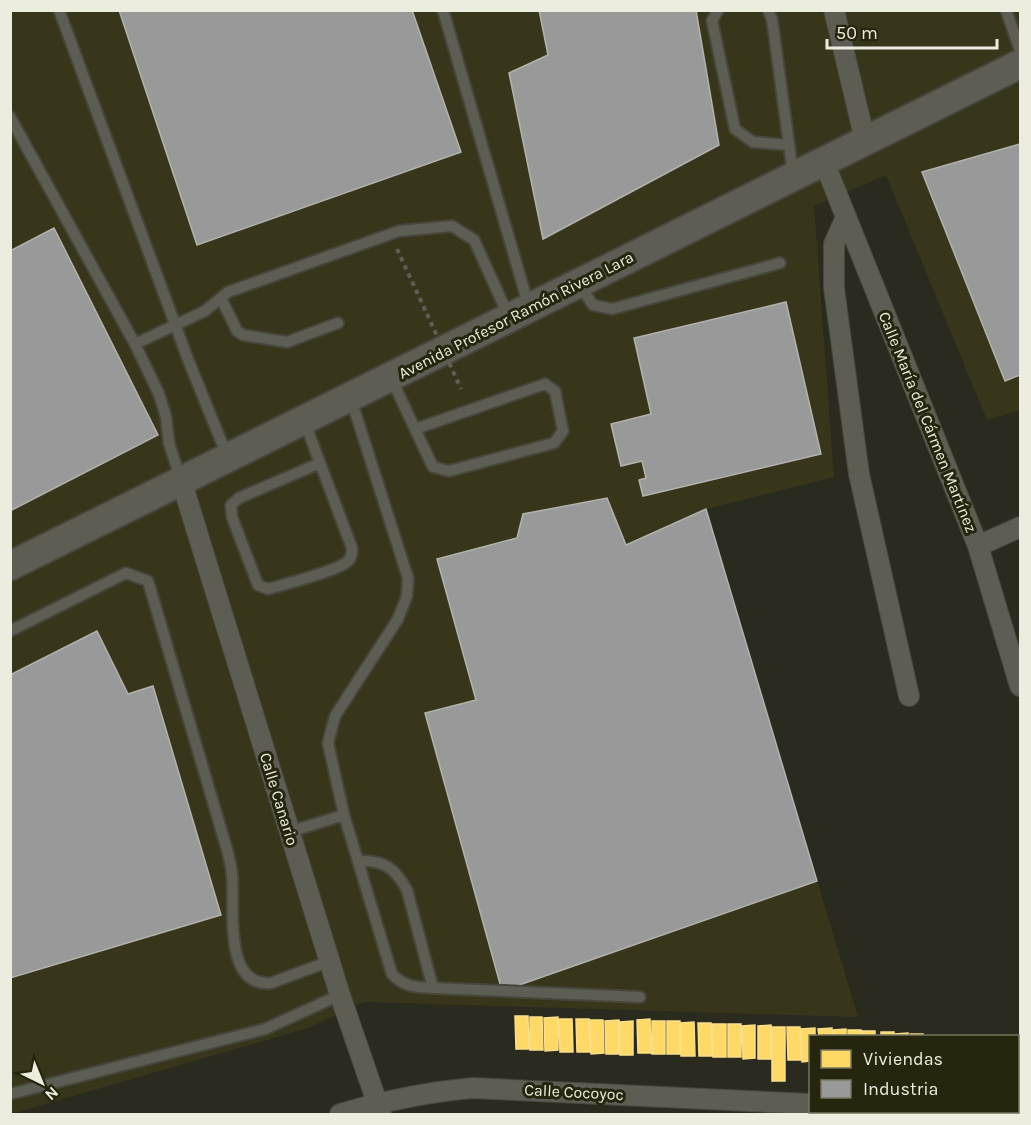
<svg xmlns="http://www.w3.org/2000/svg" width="1031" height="1125" font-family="Karla,sans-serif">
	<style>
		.built { fill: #38361a }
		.homes { fill: #ffd966; stroke: #fadf8a; stroke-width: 1.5 }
		.industry { fill: #999; stroke: #b2b2ae; stroke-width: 1.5 }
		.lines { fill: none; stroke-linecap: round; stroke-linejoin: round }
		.service-casing { stroke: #46463b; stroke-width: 14 }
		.minor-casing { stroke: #46463b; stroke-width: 22 }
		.secondary-casing { stroke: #46463b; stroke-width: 32 }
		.path { stroke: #5e5e55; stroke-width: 4; stroke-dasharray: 4.5 4.5; stroke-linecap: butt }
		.service { stroke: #5e5d54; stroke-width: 10 }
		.minor { stroke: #5e5d54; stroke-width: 20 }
		.secondary { stroke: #5e5d54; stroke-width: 28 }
		.path-bridge { stroke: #5e5e55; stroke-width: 4; stroke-dasharray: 4.5 4.5; stroke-linecap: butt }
		.labels { text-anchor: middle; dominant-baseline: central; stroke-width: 6; stroke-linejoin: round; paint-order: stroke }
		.street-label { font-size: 16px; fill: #ededdf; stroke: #26250e }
	</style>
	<rect width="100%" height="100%" fill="#2a2a1e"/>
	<!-- built -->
	<path class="built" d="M10 11H1020V410L987 420 886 175 814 206 834 477 706 509 858 1017 364 1002 308 1028 11 1114Z"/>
	<!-- homes -->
	<path class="homes" d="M515 1016H528L529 1049H516Z
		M530 1017H542L543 1050H530Z
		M558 1017V1050L545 1051 544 1018Z
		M559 1019H572L573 1052H560Z
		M576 1019H589L590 1052H577Z
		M650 1019 651 1053H638L637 1020Z
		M590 1020H603L604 1053 591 1054Z
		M619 1020V1054H606L605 1021Z
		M633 1021V1055H620V1022Z
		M652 1021H665V1054H652Z
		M667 1021H680V1054H667Z
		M694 1022 695 1056H681V1023Z
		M698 1023H711L712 1056H699Z
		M712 1024H726V1057H713Z
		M728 1024H741V1057H728Z
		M755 1025V1058L743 1059 742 1026Z
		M771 1025V1059H758V1026Z
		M772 1027H785V1081H772Z
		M787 1027H800L801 1060H788Z
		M815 1028V1036H810V1061L802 1062 801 1029Z
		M832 1028V1036H819L818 1029Z
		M846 1029V1036H833V1030Z
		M848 1030H861V1036H848Z
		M862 1031H875V1036H862Z
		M881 1032H894V1036H881Z
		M908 1033V1036H895V1034Z
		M910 1034H923V1036H910Z
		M1018 1039H1020V1072H1019Z"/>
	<!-- industry -->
	<path class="industry" d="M119 10H412L461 152 197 245Z
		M539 10H696L719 145 543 239 509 73 548 55Z
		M1020 144V375L1005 381 922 172Z
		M54 228 158 435 10 511V251Z
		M786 302 821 454 643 496 639 480 646 478 642 461 621 466 611 424 651 414 634 338Z
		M607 498 626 545 706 509 817 881 502 991 425 713 476 700 437 559 517 538 523 514Z
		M97 631 128 694 153 686 221 915 10 978V675Z"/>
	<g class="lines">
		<!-- service casing -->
		<g class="service-casing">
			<path id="service" d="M59 10 189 362 228 458
				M443 10 529 307
				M718 10 712 21 735 129 753 142 788 145
				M768 10 772 19 793 174
				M1006 10 1020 50
				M10 117 135 344 159 394 166 417 169 443 181 481
				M580 286 593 305 612 309 780 263
				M222 300 237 331 243 335 287 342 338 323
				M135 344 205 311 228 292 399 231 452 226 474 240 509 317
				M391 378 415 429
				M545 384 555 391 563 431 554 443 449 471 433 467 415 429Z
				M305 423 320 463
				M320 463 352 548C352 553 352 557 348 561 338 571 285 584 268 589L258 585 232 517 231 505 239 498Z
				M10 631 126 573 148 581 228 853C229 860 232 868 232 875 235 906 222 987 271 983L330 961
				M344 815 392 974C404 987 416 987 433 988L640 997
				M289 832 344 815 328 743 335 716 398 619 407 596 408 578 351 399
				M359 861C384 860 395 868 407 890L433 988
				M10 1094 265 1029 340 995"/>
		</g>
		<!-- minor casing -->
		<g class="minor-casing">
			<path id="minor" d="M834 10 865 140
				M824 162 978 546 1020 686
				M846 217 834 244V288L859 474 909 696
				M182 483 340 995 381 1114
				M978 546 1020 527
				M857 1112 858 1114
				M955 1112 1012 1114
				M340 1114C384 1101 427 1092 473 1088L810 1104"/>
		</g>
		<!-- secondary casing -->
		<g class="secondary-casing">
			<path id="secondary" d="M10 566C348 401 683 230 1020 64"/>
		</g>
		<!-- path -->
		<path class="path" d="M397 249 427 314"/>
		<!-- service -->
		<use href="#service" class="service"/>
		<!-- minor -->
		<use href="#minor" class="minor"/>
		<!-- secondary -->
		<use href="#secondary" class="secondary"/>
		<!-- path-bridge -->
		<path class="path-bridge" d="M427 314 461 389"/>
	</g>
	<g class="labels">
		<!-- street labels -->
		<g class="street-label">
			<text transform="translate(516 315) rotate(-27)">Avenida Profesor Ramón Rivera Lara</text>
			<text transform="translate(928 422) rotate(68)">Calle María del Cármen Martínez</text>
			<text transform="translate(279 799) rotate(73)">Calle Canario</text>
			<text transform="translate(574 1092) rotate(3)">Calle Cocoyoc</text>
		</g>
	</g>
	<!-- border -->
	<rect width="1031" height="1125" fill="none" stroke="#ededdf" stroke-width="24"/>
	<!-- legend -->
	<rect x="809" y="1035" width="210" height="78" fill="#26250e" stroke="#767562" stroke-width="1.5"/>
	<rect x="821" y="1050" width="30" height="18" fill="#ffd966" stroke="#767562" stroke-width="1.5"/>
	<text x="863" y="1065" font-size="18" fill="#ededdf">Viviendas</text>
	<rect x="821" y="1080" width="30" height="18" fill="#999999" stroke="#767562" stroke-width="1.5"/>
	<text x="863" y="1095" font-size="18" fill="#ededdf">Industria</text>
	<!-- north arrow -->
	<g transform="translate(42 1083) rotate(137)" stroke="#26250e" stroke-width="4.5" paint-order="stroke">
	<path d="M0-4.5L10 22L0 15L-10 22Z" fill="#ededdf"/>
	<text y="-9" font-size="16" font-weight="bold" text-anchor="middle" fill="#ededdf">N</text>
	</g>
	<!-- scale -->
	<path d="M827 39v9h170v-9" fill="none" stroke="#ededdf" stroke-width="3"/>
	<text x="836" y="39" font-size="18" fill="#ededdf" stroke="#26250e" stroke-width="4.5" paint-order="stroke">50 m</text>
</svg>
